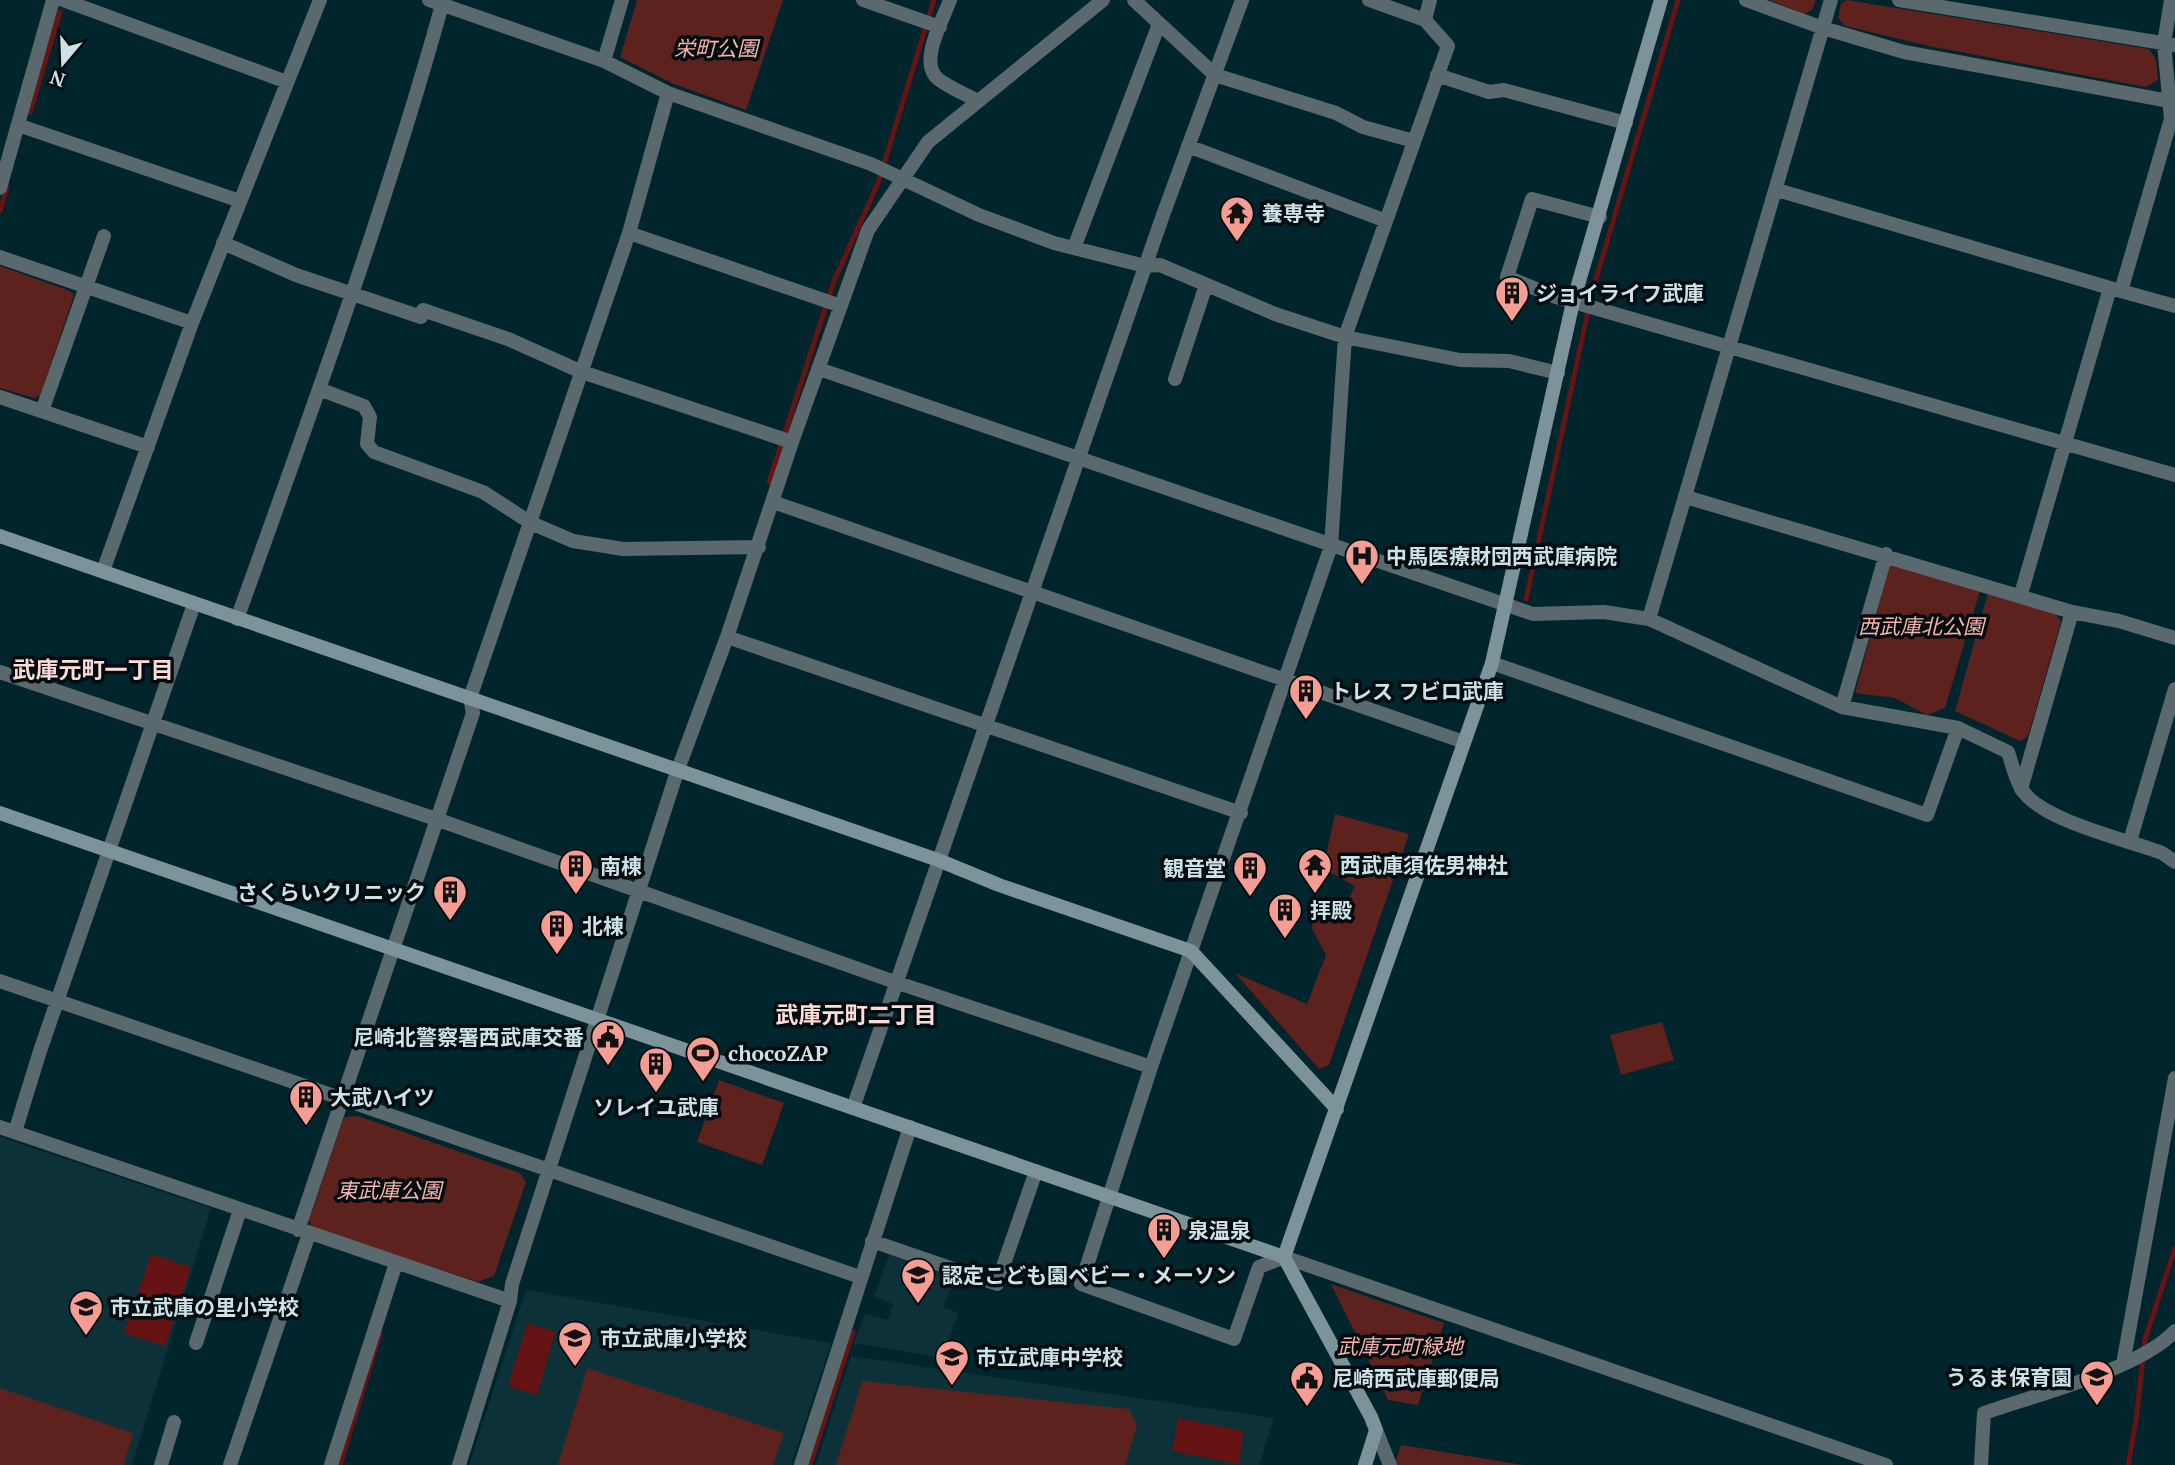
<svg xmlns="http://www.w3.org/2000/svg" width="2175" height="1465" font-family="'PT Serif','Noto Sans JP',serif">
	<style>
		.built { fill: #0d3138 }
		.green { fill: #5d211e }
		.water { fill: #661314 }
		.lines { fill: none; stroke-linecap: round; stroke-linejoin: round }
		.stream { stroke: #661314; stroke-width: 5 }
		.street { stroke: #5a696d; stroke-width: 14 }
		.secondary { stroke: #7b9399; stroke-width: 14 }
		.labels { text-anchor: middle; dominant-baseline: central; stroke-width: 7; stroke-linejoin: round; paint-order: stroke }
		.park-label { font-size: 21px; font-style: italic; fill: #fbb1aa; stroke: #010c0f }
		.poi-label { font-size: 21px; font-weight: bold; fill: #cee1e6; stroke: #010c0f; text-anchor: start }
		.neighbourhood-label { font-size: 23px; font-weight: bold; fill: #fedbd7; stroke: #010c0f }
	</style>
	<rect width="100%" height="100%" fill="#00252c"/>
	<!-- built -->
	<path class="built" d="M0 1137 211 1208 132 1465H0Z
		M890 1252 951 1274 954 1278 944 1307 958 1313 942 1358 854 1343 865 1314 888 1320 893 1304 874 1297Z
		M526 1290 831 1343 791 1465H469Z
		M851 1356 1274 1418 1259 1465H816Z"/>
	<!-- green -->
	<path class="green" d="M637 0H783L746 110 674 84 620 57Z
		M1769 0H1816L1812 10 1805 14Z
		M1847 0 2149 49 2156 60 2158 80 2146 87 1929 46 1845 26 1838 18 1841 3Z
		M0 266 70 291 74 295 40 396 34 398 0 388Z
		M1890 564 1980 591 1945 708 1927 715 1895 698 1855 693Z
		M1988 593 2056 614 2061 622 2028 736 2020 741 1955 711Z
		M1335 814 1409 834 1329 1065 1319 1069 1235 973 1307 1004 1326 955 1312 929 1314 906 1342 912 1355 886 1323 869Z
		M1662 1022 1674 1060 1621 1075 1610 1035Z
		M719 1080 784 1103 762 1165 697 1142Z
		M358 1116 520 1173 526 1182 494 1276 478 1282 312 1228 309 1220 344 1117Z
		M1331 1284 1444 1323 1418 1405 1388 1400Z
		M587 1368 784 1433 773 1465H558Z
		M862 1381 1129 1409 1137 1426 1125 1465H836Z
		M0 1388 133 1433 124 1465H0Z
		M1401 1445 1523 1465H1394Z"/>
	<!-- water -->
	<path class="water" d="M151 1254 191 1267 165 1346 124 1333Z
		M527 1323 555 1332 537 1395 508 1386Z
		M1178 1418 1243 1431 1239 1464 1172 1451Z"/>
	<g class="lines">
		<!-- stream -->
		<path class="stream" d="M30 112 60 12
			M0 211 7 187
			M1591 296 1678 0
			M769 482 834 281 878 183 934 0
			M1526 599 1588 311
			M340 1465 380 1334
			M810 1465 853 1332
			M2128 1465 2136 1421 2145 1339 2175 1248"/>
		<!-- street -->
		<path class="street" d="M63 0 287 82
			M429 0 604 61 668 93 871 164 979 215 1054 243 1145 266 1160 265 1275 314 1345 337 1460 360 1509 361 1558 373
			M863 0 940 27
			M950 0C943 20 918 62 938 79 950 88 965 94 978 101
			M1134 0 1215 75 1336 113 1363 127 1414 141
			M1369 0 1425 20
			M1430 0 1425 20 1448 46 1345 337 1331 546 1151 1067 1081 1284 1234 1339 1259 1267 1284 1257 1886 1465
			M1746 0 1823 28 1904 52 2175 102
			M1899 0 2175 45
			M604 61 622 0
			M1437 75 1489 92 1504 90 1626 123
			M668 93 629 233 841 306
			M18 125 240 201
			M1188 146 1386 221
			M0 188 53 0
			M1777 190 2110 288
			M1600 217 1532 199 1507 277 1556 297 2175 475
			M223 243 296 275 421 317 423 310 508 339 582 372 792 442
			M1074 248 1159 24
			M0 257 192 323
			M2121 291 2171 119 2164 43 2171 0
			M819 369 1533 614 1604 612 1649 619 1842 707 1958 728 2008 752C2012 764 2015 778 2021 788 2038 820 2128 840 2162 853L2175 862
			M1175 379 1206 285
			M319 389 364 406 370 417 367 444 374 452 483 492 531 523 573 541 623 549 759 547
			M0 397 148 447
			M42 411 104 236
			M1686 497 2072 612 2119 621 2175 638
			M773 502 1464 742
			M103 571 192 323 320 0
			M2021 594 2110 288 2175 306
			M237 619C310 416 384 213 442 5
			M1649 619 1831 0
			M727 637 1241 813
			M1492 663 1927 815 1958 728
			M0 672 436 819 895 982 1151 1067
			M1842 707 1886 554
			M2021 789 2072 612
			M2130 841 2175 689
			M0 981 860 1277
			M853 1108 1163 215 1242 0
			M0 1127 510 1301
			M15 1132 40 1051 194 604
			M298 1230 473 713 470 698 629 233
			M872 1241 997 1284 1036 1171
			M196 1343 240 1210
			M2123 1364 2175 1078
			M1376 1430 1390 1465
			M161 1465 174 1422
			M230 1465 309 1234
			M331 1465 396 1263
			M459 1465 510 1301 512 1284 677 772 727 637 792 442 868 230 928 142 1103 0
			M801 1465 910 1127
			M1981 1465 1984 1413C2035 1395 2140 1369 2175 1331"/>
		<!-- secondary -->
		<path class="secondary" d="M0 536 938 860 999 885 1191 951 1337 1109
			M0 813 1284 1257 1371 1417 1376 1430 1365 1465
			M1284 1257 1492 663 1573 302 1661 0"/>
	</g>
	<!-- icons -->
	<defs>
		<g id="temple-pin" transform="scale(1.75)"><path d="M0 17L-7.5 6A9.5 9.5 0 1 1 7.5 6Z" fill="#f59c93" stroke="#010c0f"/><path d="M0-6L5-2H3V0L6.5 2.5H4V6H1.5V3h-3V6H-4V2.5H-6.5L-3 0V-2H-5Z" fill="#111"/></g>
		<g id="building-pin" transform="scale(1.75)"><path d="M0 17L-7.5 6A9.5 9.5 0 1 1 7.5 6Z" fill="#f59c93" stroke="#010c0f"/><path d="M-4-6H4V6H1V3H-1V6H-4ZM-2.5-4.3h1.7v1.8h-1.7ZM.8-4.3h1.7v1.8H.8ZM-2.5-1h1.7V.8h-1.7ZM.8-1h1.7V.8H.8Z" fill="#111"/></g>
		<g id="hospital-pin" transform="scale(1.75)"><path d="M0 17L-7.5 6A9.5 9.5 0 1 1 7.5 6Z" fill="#f59c93" stroke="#010c0f"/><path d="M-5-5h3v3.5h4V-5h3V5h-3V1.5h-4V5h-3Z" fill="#111"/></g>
		<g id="civic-pin" transform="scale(1.75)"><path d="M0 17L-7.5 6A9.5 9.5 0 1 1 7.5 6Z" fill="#f59c93" stroke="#010c0f"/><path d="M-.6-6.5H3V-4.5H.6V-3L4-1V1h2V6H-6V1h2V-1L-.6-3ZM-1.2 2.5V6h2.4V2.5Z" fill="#111"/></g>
		<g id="stadium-pin" transform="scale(1.75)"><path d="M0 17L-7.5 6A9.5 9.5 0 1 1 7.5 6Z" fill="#f59c93" stroke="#010c0f"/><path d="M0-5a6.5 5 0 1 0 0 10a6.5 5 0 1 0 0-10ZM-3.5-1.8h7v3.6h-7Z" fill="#111"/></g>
		<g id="school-pin" transform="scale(1.75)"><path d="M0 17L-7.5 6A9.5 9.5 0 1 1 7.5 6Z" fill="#f59c93" stroke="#010c0f"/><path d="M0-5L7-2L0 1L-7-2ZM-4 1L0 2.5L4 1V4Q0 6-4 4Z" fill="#111"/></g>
	</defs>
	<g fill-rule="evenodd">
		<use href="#temple-pin" x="1237" y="213"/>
		<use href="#building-pin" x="1512" y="293"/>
		<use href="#hospital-pin" x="1362" y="556"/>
		<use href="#building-pin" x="1306" y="691"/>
		<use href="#temple-pin" x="1315" y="865"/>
		<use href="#building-pin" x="576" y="866"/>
		<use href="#building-pin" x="1250" y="868"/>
		<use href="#building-pin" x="450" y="892"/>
		<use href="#building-pin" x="1285" y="910"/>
		<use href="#building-pin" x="557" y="926"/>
		<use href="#civic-pin" x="608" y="1037"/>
		<use href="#stadium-pin" x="703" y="1053"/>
		<use href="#building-pin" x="656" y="1064"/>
		<use href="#building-pin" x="306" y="1097"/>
		<use href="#building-pin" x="1164" y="1230"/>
		<use href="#school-pin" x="918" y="1275"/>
		<use href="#school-pin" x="86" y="1307"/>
		<use href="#school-pin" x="575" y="1338"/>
		<use href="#school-pin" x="952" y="1357"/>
		<use href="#school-pin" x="2097" y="1377"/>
		<use href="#civic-pin" x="1307" y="1378"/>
	</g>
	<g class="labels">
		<!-- park labels -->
		<g class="park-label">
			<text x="716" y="48">栄町公園</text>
			<text x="1921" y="626">西武庫北公園</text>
			<text x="389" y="1190">東武庫公園</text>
			<text x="1400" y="1346">武庫元町緑地</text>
		</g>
		<!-- poi labels -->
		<g class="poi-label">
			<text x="1262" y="213">養専寺</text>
			<text x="1536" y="293">ジョイライフ武庫</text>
			<text x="1386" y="556">中馬医療財団西武庫病院</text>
			<text x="1330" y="691">トレス フビロ武庫</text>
			<text x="1340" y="865">西武庫須佐男神社</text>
			<text x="600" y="866">南棟</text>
			<text x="1226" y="868" text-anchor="end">観音堂</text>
			<text x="426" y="892" text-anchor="end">さくらいクリニック</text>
			<text x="1310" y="910">拝殿</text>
			<text x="582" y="926">北棟</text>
			<text x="584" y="1037" text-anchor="end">尼崎北警察署西武庫交番</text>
			<text x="728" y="1053">chocoZAP</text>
			<text x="330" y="1097">大武ハイツ</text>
			<text x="656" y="1107" text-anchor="middle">ソレイユ武庫</text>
			<text x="1188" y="1230">泉温泉</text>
			<text x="942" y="1275">認定こども園ベビー・メーソン</text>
			<text x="110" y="1307">市立武庫の里小学校</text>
			<text x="600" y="1338">市立武庫小学校</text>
			<text x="976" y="1357">市立武庫中学校</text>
			<text x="2072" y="1377" text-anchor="end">うるま保育園</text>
			<text x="1332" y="1378">尼崎西武庫郵便局</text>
		</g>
		<!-- neighbourhood labels -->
		<g class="neighbourhood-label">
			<text x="93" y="669">武庫元町一丁目</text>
			<text x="856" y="1014">武庫元町二丁目</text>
		</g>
	</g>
	<!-- north arrow -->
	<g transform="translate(63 63) rotate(199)" stroke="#010c0f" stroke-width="5" paint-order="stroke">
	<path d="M0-5L12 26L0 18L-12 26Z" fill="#cee1e6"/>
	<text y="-10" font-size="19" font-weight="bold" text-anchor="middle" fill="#cee1e6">N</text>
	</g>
</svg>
